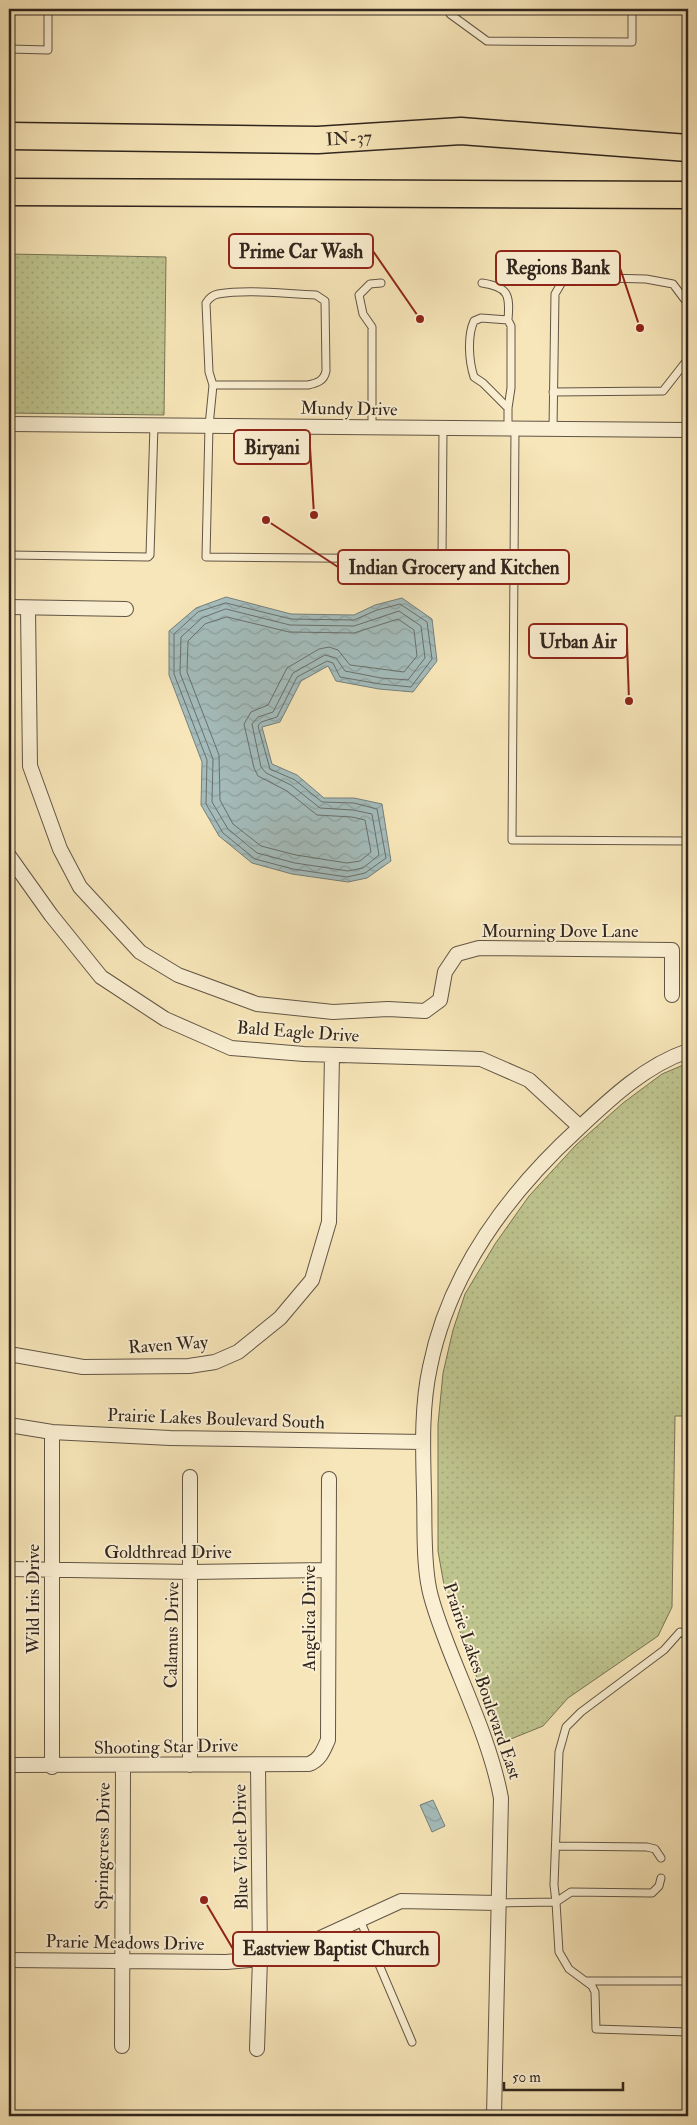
<svg xmlns="http://www.w3.org/2000/svg" width="697" height="2125" font-family="'IM FELL Double Pica',serif">
	<style>
		.grass { fill: url(#grass-dots); stroke: #777456 }
		.water { fill: url(#water-waves); stroke: #76807c }
		.lines { fill: none; stroke-linecap: round; stroke-linejoin: round }
		.shore { stroke: #6a706c; stroke-width: 1 }
		.lane-casing { stroke: #625545; stroke-width: 9 }
		.street-casing { stroke: #625545; stroke-width: 16 }
		.highway-casing { stroke: #30251e; stroke-width: 29 }
		.lane { stroke: #faefd2; stroke-width: 7 }
		.street { stroke: #faefd2; stroke-width: 14 }
		.highway { stroke: #f7e6b9; stroke-width: 26 }
		.labels { text-anchor: middle; dominant-baseline: central; stroke-width: 4; stroke-linejoin: round; paint-order: stroke }
		.street-label { font-size: 18px; fill: #30251e; stroke: #faefd2 }
		.leader { fill: none; stroke: #8f2418; stroke-width: 2 }
		.callout-dot { fill: #8f2418; stroke: #faefd2; stroke-width: 2 }
		.callout { fill: #faefd2; stroke: #8f2418; stroke-width: 2 }
		.callout-label { font-size: 19px; text-anchor: middle; font-weight: bold; fill: #30251e }
	</style>
	<defs>
		<pattern id="grass-dots" width="8" height="8" patternUnits="userSpaceOnUse" patternTransform="scale(1.25)"><rect width="8" height="8" fill="#bec48e"/><path d="M2 2h.1M6 6h.1" fill="none" stroke="#a4a87a" stroke-width="1.8" stroke-linecap="round"/></pattern>
		<pattern id="water-waves" width="16" height="10" patternUnits="userSpaceOnUse" patternTransform="scale(1.25)"><rect width="16" height="10" fill="#a4bcbb"/><path d="M0 5q4-4 8 0t8 0" fill="none" stroke="#8ea1a0"/></pattern>
	</defs>
	<rect width="100%" height="100%" fill="#f7e6b9"/>
	<filter id="stains"><feTurbulence type="fractalNoise" baseFrequency=".004" numOctaves="4"/><feColorMatrix values="0 0 0 0 .2 0 0 0 0 .09 0 0 0 0 .02 0 0 0 .5 -.17"/></filter>
	<radialGradient id="worn" r=".72"><stop offset=".6" stop-color="#630" stop-opacity="0"/><stop offset="1" stop-color="#630" stop-opacity=".3"/></radialGradient>
	<!-- grass -->
	<path class="grass" d="M9 254 166 257 164 415 9 413Z
		M688 1063V1416H675L672 1607 658 1636 568 1698 543 1726 501 1743 445 1591 438 1551V1424L443 1373 453 1330 465 1294 495 1244 529 1196 576 1145 623 1103 662 1074Z"/>
	<!-- water -->
	<path class="water" d="M226 597 291 614 354 615 375 605 402 598 432 619 437 661 413 692 379 689 336 681 328 666 301 681 280 722 262 727 272 764 297 775 324 798H354L382 804 391 861 367 878 348 882 292 874 252 863 219 836 201 805 202 762 169 675V631L196 608Z
		M433 1800 445 1826 432 1832 420 1805Z"/>
	<g class="lines">
		<!-- shore -->
		<path class="shore" d="M226 603 291 619 354 620 377 610 400 604 427 622 432 659 411 687 380 684 340 677 333 663 327 661 297 677 277 717 261 722 258 726 270 769 295 780 322 802 354 803 377 809 386 858 365 873 347 877 293 869 255 859 223 833 206 804 207 760 174 674V634L198 612Z
			M226 609 290 625 354 626 399 611 421 626 425 658 408 680 381 678 345 671 336 658 325 655 293 673 273 712 258 717 252 724 261 767 266 773 291 785 320 808 353 810 372 814 379 855 363 868 348 871 295 863 257 853 228 829 212 802 213 759 180 673 181 637 202 618Z
			M227 617 289 632 354 633 398 619 414 630 417 656 404 672 350 665 338 650 329 647 319 649 287 668 268 705 251 712 244 724 254 768 258 776 287 791 317 815 352 817 365 820 371 852 360 861 347 863 296 855 261 846 233 824 220 800 219 755 187 672 188 641 205 624Z"/>
		<!-- lane casing -->
		<g class="lane-casing">
			<path id="lane" d="M450 9V14L487 41 632 42V9
				M9 49 48 50V9
				M482 283C509 287 510 295 508 320
				M213 385H308C317 383 324 381 326 371L325 301 316 295C285 294 250 289 218 294 213 295 209 298 206 303L209 372 213 385 209 426 206 557 442 559 443 429
				M553 392 663 391 688 359
				M508 408 483 383 474 377C469 362 467 336 474 321L481 318 508 320 511 326V388L508 408V429
				M372 428V327L363 314 359 295 370 284 381 283
				M515 429 512 840 688 841
				M553 429 555 294 565 277 646 279 673 284 688 304
				M9 555 148 557 150 555 154 425
				M556 1846 647 1847 655 1849 661 1858
				M556 1902 554 1885 559 1752 566 1727 581 1712 664 1650 680 1632 688 1635
				M556 1902 571 1892 652 1893 659 1886 661 1878
				M498 1903 556 1902 559 1952 569 1969 592 1986 595 1992 596 2029 688 2032
				M360 1920 412 2042
				M586 1981H688"/>
		</g>
		<!-- street casing -->
		<g class="street-casing">
			<path id="street" d="M9 424 688 430
				M9 607 126 609
				M28 609 30 766 60 849 80 887 140 952 178 975 257 1004 333 1012 388 1009 425 1011 440 1000 445 972 457 954 479 948 672 950V995
				M9 856 51 915 101 977 165 1019 231 1048 304 1054 481 1059 529 1080 580 1127
				M9 1354 83 1367 189 1366 215 1362 238 1352 280 1318 312 1280 329 1222 332 1055
				M9 1425 52 1432 170 1438 423 1442
				M9 1569 192 1572 328 1570
				M9 1765 309 1764C320 1760 323 1751 328 1740L329 1479
				M190 1765V1477
				M52 1767V1432
				M9 1960 226 1962 260 1959 292 1951 401 1901 498 1903
				M122 2046 123 1766
				M257 2049 260 1959 258 1765
				M494 2116 501 1798C491 1745 467 1695 448 1646 441 1627 433 1608 429 1588 423 1558 425 1524 424 1493 423 1451 421 1408 430 1367 449 1272 509 1192 579 1128 611 1098 646 1065 688 1051"/>
		</g>
		<!-- highway casing -->
		<g class="highway-casing">
			<g id="highway">
				<path id="s1" d="M9 136 318 140 461 131 688 148"/>
				<path d="M9 192 688 195"/>
			</g>
		</g>
		<!-- lane -->
		<use href="#lane" class="lane"/>
		<!-- street -->
		<use href="#street" class="street"/>
		<!-- highway -->
		<use href="#highway" class="highway"/>
	</g>
	<g class="labels">
		<!-- street labels -->
		<g class="street-label">
			<text stroke="none"><textPath href="#s1" startOffset="340">IN-37</textPath></text>
			<text transform="translate(349 409) rotate(1)">Mundy Drive</text>
			<text x="560" y="931">Mourning Dove Lane</text>
			<text transform="translate(298 1032) rotate(4)">Bald Eagle Drive</text>
			<text transform="translate(168 1345) rotate(-4)">Raven Way</text>
			<text transform="translate(216 1419) rotate(2)">Prairie Lakes Boulevard South</text>
			<text x="168" y="1552">Goldthread Drive</text>
			<text transform="translate(33 1599) rotate(-90)">Wild Iris Drive</text>
			<text transform="translate(309 1618) rotate(-90)">Angelica Drive</text>
			<text transform="translate(172 1635) rotate(-89)">Calamus Drive</text>
			<text transform="translate(482 1681) rotate(71)">Prairie Lakes Boulevard East</text>
			<text transform="translate(166 1747) rotate(-1)">Shooting Star Drive</text>
			<text transform="translate(103 1846) rotate(-89)">Springcress Drive</text>
			<text transform="translate(241 1847) rotate(-91)">Blue Violet Drive</text>
			<text transform="translate(125 1943) rotate(1)">Prarie Meadows Drive</text>
		</g>
	</g>
	<!-- callouts -->
	<path class="leader" d="M420 319L373 251M640 328L620 268M314 515L310 447M266 520L338 567M629 701L627 641M204 1900L233 1949"/>
	<g class="callout-dot">
		<circle cx="420" cy="319" r="5"/>
		<circle cx="640" cy="328" r="5"/>
		<circle cx="314" cy="515" r="5"/>
		<circle cx="266" cy="520" r="5"/>
		<circle cx="629" cy="701" r="5"/>
		<circle cx="204" cy="1900" r="5"/>
	</g>
	<g class="callout">
		<rect x="229" y="234" width="144" height="34" rx="5"/>
		<rect x="496" y="251" width="124" height="34" rx="5"/>
		<rect x="234" y="430" width="76" height="34" rx="5"/>
		<rect x="338" y="550" width="231" height="34" rx="5"/>
		<rect x="529" y="624" width="98" height="34" rx="5"/>
		<rect x="233" y="1932" width="206" height="34" rx="5"/>
	</g>
	<g class="callout-label">
		<text x="301" y="258">Prime Car Wash</text>
		<text x="558" y="274">Regions Bank</text>
		<text x="272" y="454">Biryani</text>
		<text x="454" y="574">Indian Grocery and Kitchen</text>
		<text x="578" y="648">Urban Air</text>
		<text x="336" y="1955">Eastview Baptist Church</text>
	</g>
	<!-- margin -->
	<rect width="697" height="2125" fill="none" stroke="#f7e6b9" stroke-width="30"/>
	<rect x="10" y="10" width="677" height="2105" fill="none" stroke="#30251e" stroke-width="2.5"/>
	<rect x="15" y="15" width="667" height="2095" fill="none" stroke="#30251e"/>
	<!-- scale -->
	<path d="M504 2082v8h119v-8" fill="none" stroke="#30251e" stroke-width="2.5"/>
	<text x="512" y="2082" font-size="15" fill="#30251e" stroke="#faefd2" stroke-width="4" paint-order="stroke">50 m</text>
	<rect width="100%" height="100%" filter="url(#stains)"/>
	<rect width="100%" height="100%" fill="url(#worn)"/>
</svg>
